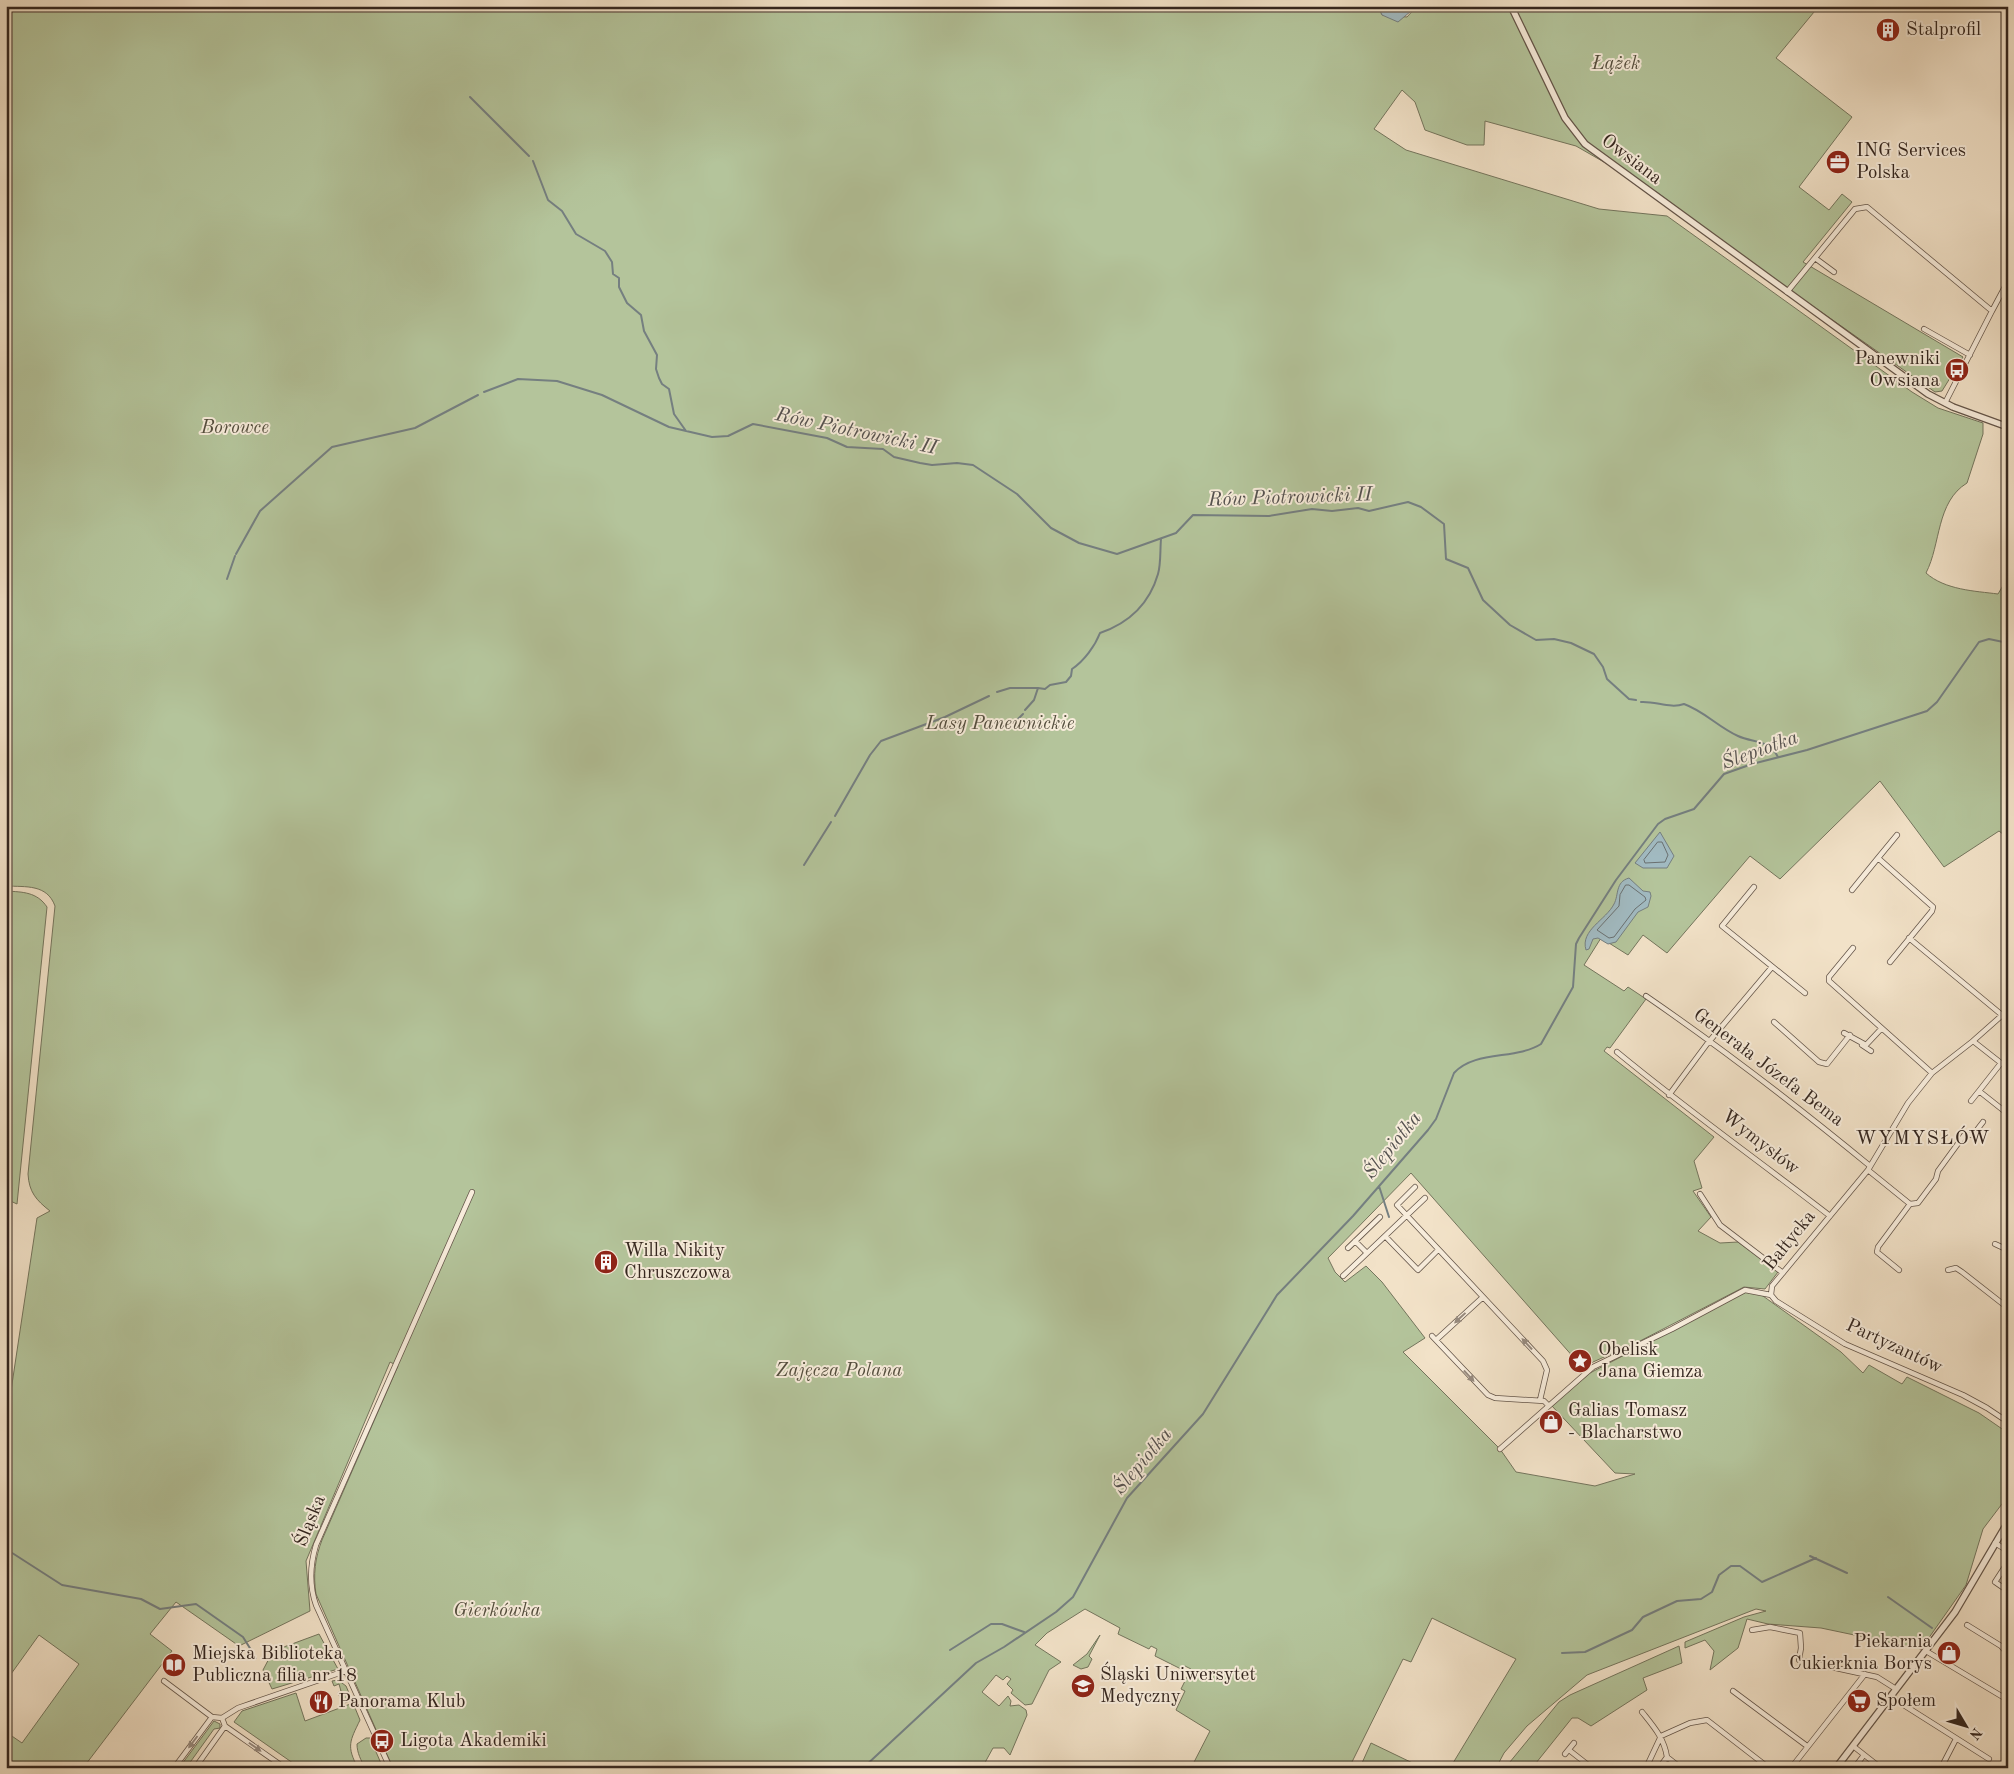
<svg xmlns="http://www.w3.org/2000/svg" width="2014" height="1774" font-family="'Old Standard TT',serif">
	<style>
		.green { fill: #b4c49b; stroke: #74755d }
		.water { fill: #a1bac1; stroke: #757f80 }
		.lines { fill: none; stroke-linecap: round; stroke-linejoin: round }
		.shore { stroke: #6a7070; stroke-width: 1 }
		.stream { stroke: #757f80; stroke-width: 2 }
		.minor-casing { stroke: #645549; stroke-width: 6 }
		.tertiary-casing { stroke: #645549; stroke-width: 8 }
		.minor { stroke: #f7ecdb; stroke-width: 4.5 }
		.tertiary { stroke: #f7ecdb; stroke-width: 5.5 }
		.oneway { fill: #96897d }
		.labels { text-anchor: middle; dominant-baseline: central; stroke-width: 4; stroke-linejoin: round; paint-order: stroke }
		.poi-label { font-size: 19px; fill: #34261f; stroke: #f7ecdb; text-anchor: start }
		.park-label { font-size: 19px; font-style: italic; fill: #544e3e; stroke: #f7ecdb }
		.street-label { font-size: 19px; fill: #34261f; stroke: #f7ecdb }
		.water-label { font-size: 20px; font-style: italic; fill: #555250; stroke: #f7ecdb }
		.neighbourhood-label { font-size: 20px; letter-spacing: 1px; fill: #34261f; stroke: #f7ecdb }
	</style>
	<rect width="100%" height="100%" fill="#f2e2c8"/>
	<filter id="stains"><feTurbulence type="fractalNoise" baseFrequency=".004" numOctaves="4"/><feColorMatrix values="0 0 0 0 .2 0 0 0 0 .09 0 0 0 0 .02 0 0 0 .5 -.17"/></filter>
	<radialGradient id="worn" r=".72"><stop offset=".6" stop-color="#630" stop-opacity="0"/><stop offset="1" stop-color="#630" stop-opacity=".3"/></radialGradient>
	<!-- green -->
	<path class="green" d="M6 6H1378L1382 15 1407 17 1417 6H1819L1776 58 1852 117 1799 187 1829 210 1842 194 1852 202 1803 262 1963 357 1942 391 1935 392 1743 257 1658 193 1576 146 1485 121 1484 145H1467L1425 130 1415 102 1402 90 1374 129 1406 150 1599 209 1667 216 1912 392 1938 408 1983 423V434L1967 483C1936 502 1941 544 1926 573 1945 590 1975 591 1998 594L2008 577V838L1999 831 1944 867 1880 781 1780 879 1750 856 1667 953 1643 935 1628 955 1601 938 1584 965 1624 991 1628 987 1646 999 1610 1048 1607 1047 1604 1051 1714 1137 1694 1161 1702 1188 1693 1191 1711 1217 1698 1231 1720 1243 1738 1242 1778 1272 1765 1289 1744 1287 1640 1341 1593 1362 1582 1371 1577 1364 1574 1366 1571 1363 1575 1359 1411 1173 1328 1258 1335 1272 1345 1282 1366 1266 1382 1282 1425 1338 1403 1352 1500 1449 1516 1472 1595 1486 1635 1474 1615 1473 1552 1406 1590 1373 1745 1292 1756 1291 1841 1352 1863 1373 1869 1365 1902 1384 1907 1377 1979 1413 2008 1433V1496L1983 1529 1966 1585 1921 1649 1821 1628 1768 1624 1747 1619 1738 1648 1710 1670 1714 1651 1705 1640 1685 1648V1642L1744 1617 1766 1611 1756 1609 1587 1675 1527 1726 1504 1753 1496 1768H1450L1516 1659 1432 1618 1411 1662 1403 1659 1349 1768H1191L1210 1731 1176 1710 1185 1691 1181 1689 1191 1669 1185 1666 1181 1669 1155 1656 1157 1649 1151 1646 1149 1649 1118 1634 1120 1628 1085 1609 1047 1633 1035 1645 1061 1662 1049 1670 1032 1704 1025 1705 1011 1693 1013 1690 1007 1684 1011 1679 1007 1676 1003 1680 996 1675 982 1692 999 1706 1008 1696 1011 1701 1010 1706 1019 1705 1026 1710 1027 1715 1010 1755 1004 1748H993L982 1768H393L316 1594C313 1575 315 1558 322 1540L398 1366 390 1362 306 1561 310 1611 239 1646 176 1602 150 1634 172 1651 83 1768H6V1732L22 1743 79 1664 39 1635 6 1681V1424L37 1218 50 1211C36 1200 29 1192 28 1174L55 906C47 884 26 887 6 886Z
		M6 891C23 892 37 892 47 907L17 1204 6 1199Z
		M319 1634 338 1669 272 1689 263 1670 273 1651Z
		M1100 1635 1089 1656 1092 1659 1088 1667 1081 1669 1073 1665 1087 1654Z
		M1679 1646 1682 1663 1643 1678 1647 1690 1591 1726 1578 1718H1572L1532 1768H1505L1559 1702 1570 1695Z
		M338 1680 346 1686 352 1700 342 1704 338 1692 341 1691 339 1684 334 1686 332 1681Z
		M296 1693 305 1721 353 1703 360 1720C350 1741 346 1746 358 1768H300L234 1722 242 1711Z
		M214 1721 220 1724V1728L214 1729 186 1768H179Z
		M366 1738H370L383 1768H365C361 1760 357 1753 357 1744Z
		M1371 1743 1423 1768H1372L1362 1763Z"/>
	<!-- water -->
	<path class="water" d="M1378 6H1417L1398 22 1382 15Z
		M1660 832 1674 856 1667 868H1643L1635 863Z
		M1629 878 1643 891 1650 892 1651 896 1648 907 1638 912 1616 942 1608 944 1598 938 1593 939 1589 949 1586 950C1580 930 1606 920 1614 904 1619 895 1615 882 1629 878Z"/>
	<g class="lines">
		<!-- shore -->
		<path class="shore" d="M1658 842H1662L1668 855 1665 862 1645 863 1644 860Z
			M1626 885H1629L1645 897 1646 900 1635 909 1614 937 1609 938 1597 930 1619 906 1620 895Z"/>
		<!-- stream -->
		<path class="stream" d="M470 97 529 156
			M533 161 548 200 562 211 576 234 605 251 612 262 613 274 619 278V287L627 303 641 315 644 331 657 355 656 369 659 378 662 384 669 389 674 414 686 431
			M484 392 518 379 557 381 602 395 669 427 712 437 728 436 753 424 827 438 847 447 883 449 894 457 920 463 932 465 957 463 973 465 1017 494 1051 528 1079 543 1117 554 1176 533 1193 515 1269 516 1312 509 1332 511 1358 508 1369 511 1408 502 1421 507 1444 524 1446 559 1468 568 1483 600 1510 625 1536 640 1554 639 1571 643 1594 654 1603 667 1607 679 1629 699 1636 700
			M236 554 260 511 332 447 415 428 478 395
			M227 579 235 556
			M997 692 1010 688H1038
			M1641 702C1656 701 1670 709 1684 704 1704 711 1718 727 1738 736 1753 743 1769 739 1778 757
			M1025 710 1034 700 1038 688 1045 689 1050 685 1066 682 1071 676 1072 669C1084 661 1095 646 1100 633 1129 623 1149 605 1158 574 1161 564 1160 550 1161 539
			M1014 723 1023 714
			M835 816 870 755 881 741 945 717 989 696
			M804 865 831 822
			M1379 1186 1389 1217
			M6 1549 62 1585 141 1599 160 1609 196 1604 243 1637 256 1658
			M1810 1556 1847 1573
			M1888 1597 1932 1628
			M950 1650 991 1624H1002L1024 1632
			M1562 1653 1585 1652 1632 1630 1643 1617 1677 1601 1701 1599 1712 1592 1719 1575 1731 1566H1740L1762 1582 1816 1558
			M863 1768 976 1663 1004 1647 1056 1612 1073 1597 1127 1498 1203 1414 1277 1295 1353 1216 1428 1130 1436 1119 1454 1073C1475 1050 1516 1060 1541 1044L1573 987 1576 944 1579 938 1616 880 1658 824 1665 819 1694 809 1724 774 1752 764 1807 750 1927 711 1937 702 1979 642 1989 639 2008 643"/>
		<!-- minor casing -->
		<g class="minor-casing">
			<path id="minor" d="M1815 258 1834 272
				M1787 292 1855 209 1867 207 1992 311 1945 403
				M1992 311 2008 281
				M1924 329 1970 355
				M1878 858 1897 835
				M1754 887 1722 926 1805 993
				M1852 890 1878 858 1933 907 1932 911 1890 962
				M1909 938 2002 1015
				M1853 948 1829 977V981L1932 1073
				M1646 996C1723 1049 1797 1106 1870 1166
				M1774 1022 1819 1062 1827 1064 1850 1035
				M1844 1033 1866 1045 1881 1029
				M1973 1041 2001 1063 1979 1091 2008 1114
				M1862 1045 1871 1051
				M1617 1052C1686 1109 1759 1161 1830 1216
				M1669 1095 1707 1044 1772 967
				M1971 1101 1979 1091
				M1868 1170 1910 1204
				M1415 1187 1397 1205 1543 1361 1547 1370 1540 1400
				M1700 1194 1720 1225 1783 1273
				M1385 1236 1418 1270 1438 1250
				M1355 1241 1367 1253
				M1995 1244 2008 1250
				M1348 1248 1380 1217
				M1899 1270 1877 1252 1878 1247 1910 1204 1918 1203 1936 1179 1938 1171 1965 1134 1973 1135 1983 1122
				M1948 1270 1956 1268 1962 1272 2008 1308
				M1343 1276 1425 1198
				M1771 1295 1772 1286 1868 1170 1908 1103 1932 1073 1973 1041 2008 1010
				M1771 1295 1776 1301 1845 1344 1963 1395 1987 1408 2008 1422
				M1432 1336 1488 1395 1495 1398 1544 1401 1548 1405
				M1436 1340 1483 1297
				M1500 1449 1593 1367 1672 1329 1745 1290 1771 1295
				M1995 1543 2008 1551
				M2008 1562 1995 1582 2008 1591
				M1967 1625 2001 1646 2008 1654
				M1752 1630 1770 1627 1800 1633 1801 1648 1799 1660 1877 1677 1896 1689
				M1926 1651 2008 1700
				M164 1681 212 1717 222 1718 238 1708 345 1671
				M1733 1691 1807 1746
				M1891 1697 1989 1759
				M1642 1712C1654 1727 1664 1738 1667 1757L1681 1768
				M222 1718 225 1726 285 1768
				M1661 1736 1690 1723 1707 1720 1769 1768
				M1853 1746 1881 1768
				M1569 1750 1592 1768
				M1565 1754 1574 1743
				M199 1763 206 1768
				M174 1768 212 1717
				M195 1768 225 1726
				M390 1768 316 1605C309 1585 310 1565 316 1545L472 1192
				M1646 1768 1661 1736
				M1659 1768 1667 1757
				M1791 1768 1865 1674
				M1854 1768 1864 1755
				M1941 1768 1956 1739"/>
		</g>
		<!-- tertiary casing -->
		<g class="tertiary-casing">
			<path id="tertiary" d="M1511 6 1565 118 1585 144 1928 394 1953 407 2008 427
				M1836 1768 1955 1612 2008 1522"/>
		</g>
		<!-- minor -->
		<use href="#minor" class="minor"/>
		<!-- tertiary -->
		<use href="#tertiary" class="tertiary"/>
	</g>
	<!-- one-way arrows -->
	<defs><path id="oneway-solid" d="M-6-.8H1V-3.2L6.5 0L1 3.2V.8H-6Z" transform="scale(1.25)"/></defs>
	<g class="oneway">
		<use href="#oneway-solid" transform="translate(1460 1318) rotate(137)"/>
		<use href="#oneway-solid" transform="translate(1527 1344) rotate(-133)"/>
		<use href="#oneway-solid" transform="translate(1469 1376) rotate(47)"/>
		<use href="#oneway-solid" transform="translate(193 1742) rotate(127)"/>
		<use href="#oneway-solid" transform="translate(255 1747) rotate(35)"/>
	</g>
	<!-- icons -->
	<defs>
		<g id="building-disc" transform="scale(1.25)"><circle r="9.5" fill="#8f2418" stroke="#f7ecdb"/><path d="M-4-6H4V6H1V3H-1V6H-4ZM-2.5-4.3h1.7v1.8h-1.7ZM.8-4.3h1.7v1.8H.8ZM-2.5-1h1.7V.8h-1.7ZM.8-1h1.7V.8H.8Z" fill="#fff"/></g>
		<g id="office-disc" transform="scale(1.25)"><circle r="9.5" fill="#8f2418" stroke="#f7ecdb"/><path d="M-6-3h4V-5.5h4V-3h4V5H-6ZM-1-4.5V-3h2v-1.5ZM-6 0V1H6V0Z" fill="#fff"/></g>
		<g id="bus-disc" transform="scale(1.25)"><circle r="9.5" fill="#8f2418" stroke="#f7ecdb"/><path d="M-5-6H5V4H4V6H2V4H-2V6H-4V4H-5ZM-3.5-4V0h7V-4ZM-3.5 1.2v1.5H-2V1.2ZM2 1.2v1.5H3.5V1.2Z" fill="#fff"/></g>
		<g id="sight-disc" transform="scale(1.25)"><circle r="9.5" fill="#8f2418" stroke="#f7ecdb"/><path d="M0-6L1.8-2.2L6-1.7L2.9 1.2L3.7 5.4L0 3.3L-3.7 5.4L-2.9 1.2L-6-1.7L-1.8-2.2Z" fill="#fff"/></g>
		<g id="shop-disc" transform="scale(1.25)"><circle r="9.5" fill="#8f2418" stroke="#f7ecdb"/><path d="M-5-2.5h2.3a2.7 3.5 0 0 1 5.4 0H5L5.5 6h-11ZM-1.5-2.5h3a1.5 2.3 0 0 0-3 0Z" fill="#fff"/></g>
		<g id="library-disc" transform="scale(1.25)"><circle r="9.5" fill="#8f2418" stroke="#f7ecdb"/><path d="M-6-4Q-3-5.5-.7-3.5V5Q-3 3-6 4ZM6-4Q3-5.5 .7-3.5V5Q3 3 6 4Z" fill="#fff"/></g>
		<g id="university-disc" transform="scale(1.25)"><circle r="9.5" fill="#8f2418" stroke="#f7ecdb"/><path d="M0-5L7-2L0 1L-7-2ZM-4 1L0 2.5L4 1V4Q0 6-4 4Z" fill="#fff"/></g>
		<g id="supermarket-disc" transform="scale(1.25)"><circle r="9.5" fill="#8f2418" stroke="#f7ecdb"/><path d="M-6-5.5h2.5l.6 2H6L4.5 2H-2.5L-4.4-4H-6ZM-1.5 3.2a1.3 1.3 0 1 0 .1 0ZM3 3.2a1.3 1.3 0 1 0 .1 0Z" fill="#fff"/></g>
		<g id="restaurant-disc" transform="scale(1.25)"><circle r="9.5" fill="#8f2418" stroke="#f7ecdb"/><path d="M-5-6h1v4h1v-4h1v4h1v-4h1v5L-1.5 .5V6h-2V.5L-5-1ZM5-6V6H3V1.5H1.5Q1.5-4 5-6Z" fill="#fff"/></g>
	</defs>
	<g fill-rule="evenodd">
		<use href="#building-disc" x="1888" y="30"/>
		<use href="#office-disc" x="1838" y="162"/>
		<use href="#bus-disc" x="1957" y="370"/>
		<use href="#building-disc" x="606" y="1262"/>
		<use href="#sight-disc" x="1580" y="1361"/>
		<use href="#shop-disc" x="1551" y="1422"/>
		<use href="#shop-disc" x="1949" y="1653"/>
		<use href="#library-disc" x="174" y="1665"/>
		<use href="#university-disc" x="1083" y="1686"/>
		<use href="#supermarket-disc" x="1859" y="1701"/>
		<use href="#restaurant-disc" x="321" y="1702"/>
		<use href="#bus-disc" x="382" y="1741"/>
	</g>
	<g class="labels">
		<!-- poi labels -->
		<g class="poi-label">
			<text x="1906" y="30">Stalprofil</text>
			<text x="1856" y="151">ING Services<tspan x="1856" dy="22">Polska</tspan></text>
			<text x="1940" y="359" text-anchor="end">Panewniki<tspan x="1940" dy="22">Owsiana</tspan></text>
			<text x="624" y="1251">Willa Nikity<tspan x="624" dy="22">Chruszczowa</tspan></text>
			<text x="1598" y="1350">Obelisk<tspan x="1598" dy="22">Jana Giemza</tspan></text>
			<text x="1568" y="1411">Galias Tomasz<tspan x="1568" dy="22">- Blacharstwo</tspan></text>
			<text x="1932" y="1642" text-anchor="end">Piekarnia<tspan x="1932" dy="22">Cukierknia Borys</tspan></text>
			<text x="192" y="1654">Miejska Biblioteka<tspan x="192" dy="22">Publiczna filia nr 18</tspan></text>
			<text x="1100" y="1675">Śląski Uniwersytet<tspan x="1100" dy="22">Medyczny</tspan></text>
			<text x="1876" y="1701">Społem</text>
			<text x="338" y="1702">Panorama Klub</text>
			<text x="400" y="1741">Ligota Akademiki</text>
		</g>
		<!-- park labels -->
		<g class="park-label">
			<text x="1616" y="64">Łążek</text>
			<text x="235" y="428">Borowce</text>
			<text x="1000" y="724">Lasy Panewnickie</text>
			<text x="839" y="1371">Zajęcza Polana</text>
			<text x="497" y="1611">Gierkówka</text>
		</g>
		<!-- street labels -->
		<g class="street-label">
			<text transform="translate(1631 160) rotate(37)">Owsiana</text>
			<text transform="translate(1768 1068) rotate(37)">Generała Józefa Bema</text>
			<text transform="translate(1760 1143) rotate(38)">Wymysłów</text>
			<text transform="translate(1790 1241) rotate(-51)">Bałtycka</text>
			<text transform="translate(1894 1347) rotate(25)">Partyzantów</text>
			<text transform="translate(311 1521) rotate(-68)">Śląska</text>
		</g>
		<!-- water labels -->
		<g class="water-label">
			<text transform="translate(856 432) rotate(12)">Rów Piotrowicki II</text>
			<text transform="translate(1290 498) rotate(-2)">Rów Piotrowicki II</text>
			<text transform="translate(1760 751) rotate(-20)">Ślepiotka</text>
			<text transform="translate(1393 1146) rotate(-51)">Ślepiotka</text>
			<text transform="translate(1143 1462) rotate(-50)">Ślepiotka</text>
		</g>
		<!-- neighbourhood labels -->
		<g class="neighbourhood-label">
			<text x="1923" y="1139">WYMYSŁÓW</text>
		</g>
	</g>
	<!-- margin -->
	<rect width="2014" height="1774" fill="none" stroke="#f2e2c8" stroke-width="25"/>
	<rect x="8" y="8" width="1999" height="1759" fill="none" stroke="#34261f" stroke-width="2.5"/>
	<rect x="12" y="12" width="1989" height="1749" fill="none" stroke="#34261f"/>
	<!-- north arrow -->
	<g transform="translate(1966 1726) rotate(128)" stroke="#f7ecdb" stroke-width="4" paint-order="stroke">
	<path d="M0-4L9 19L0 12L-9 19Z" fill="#34261f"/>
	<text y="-8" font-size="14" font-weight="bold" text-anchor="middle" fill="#34261f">N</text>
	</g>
	<rect width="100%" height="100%" filter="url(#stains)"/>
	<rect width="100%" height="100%" fill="url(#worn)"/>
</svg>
